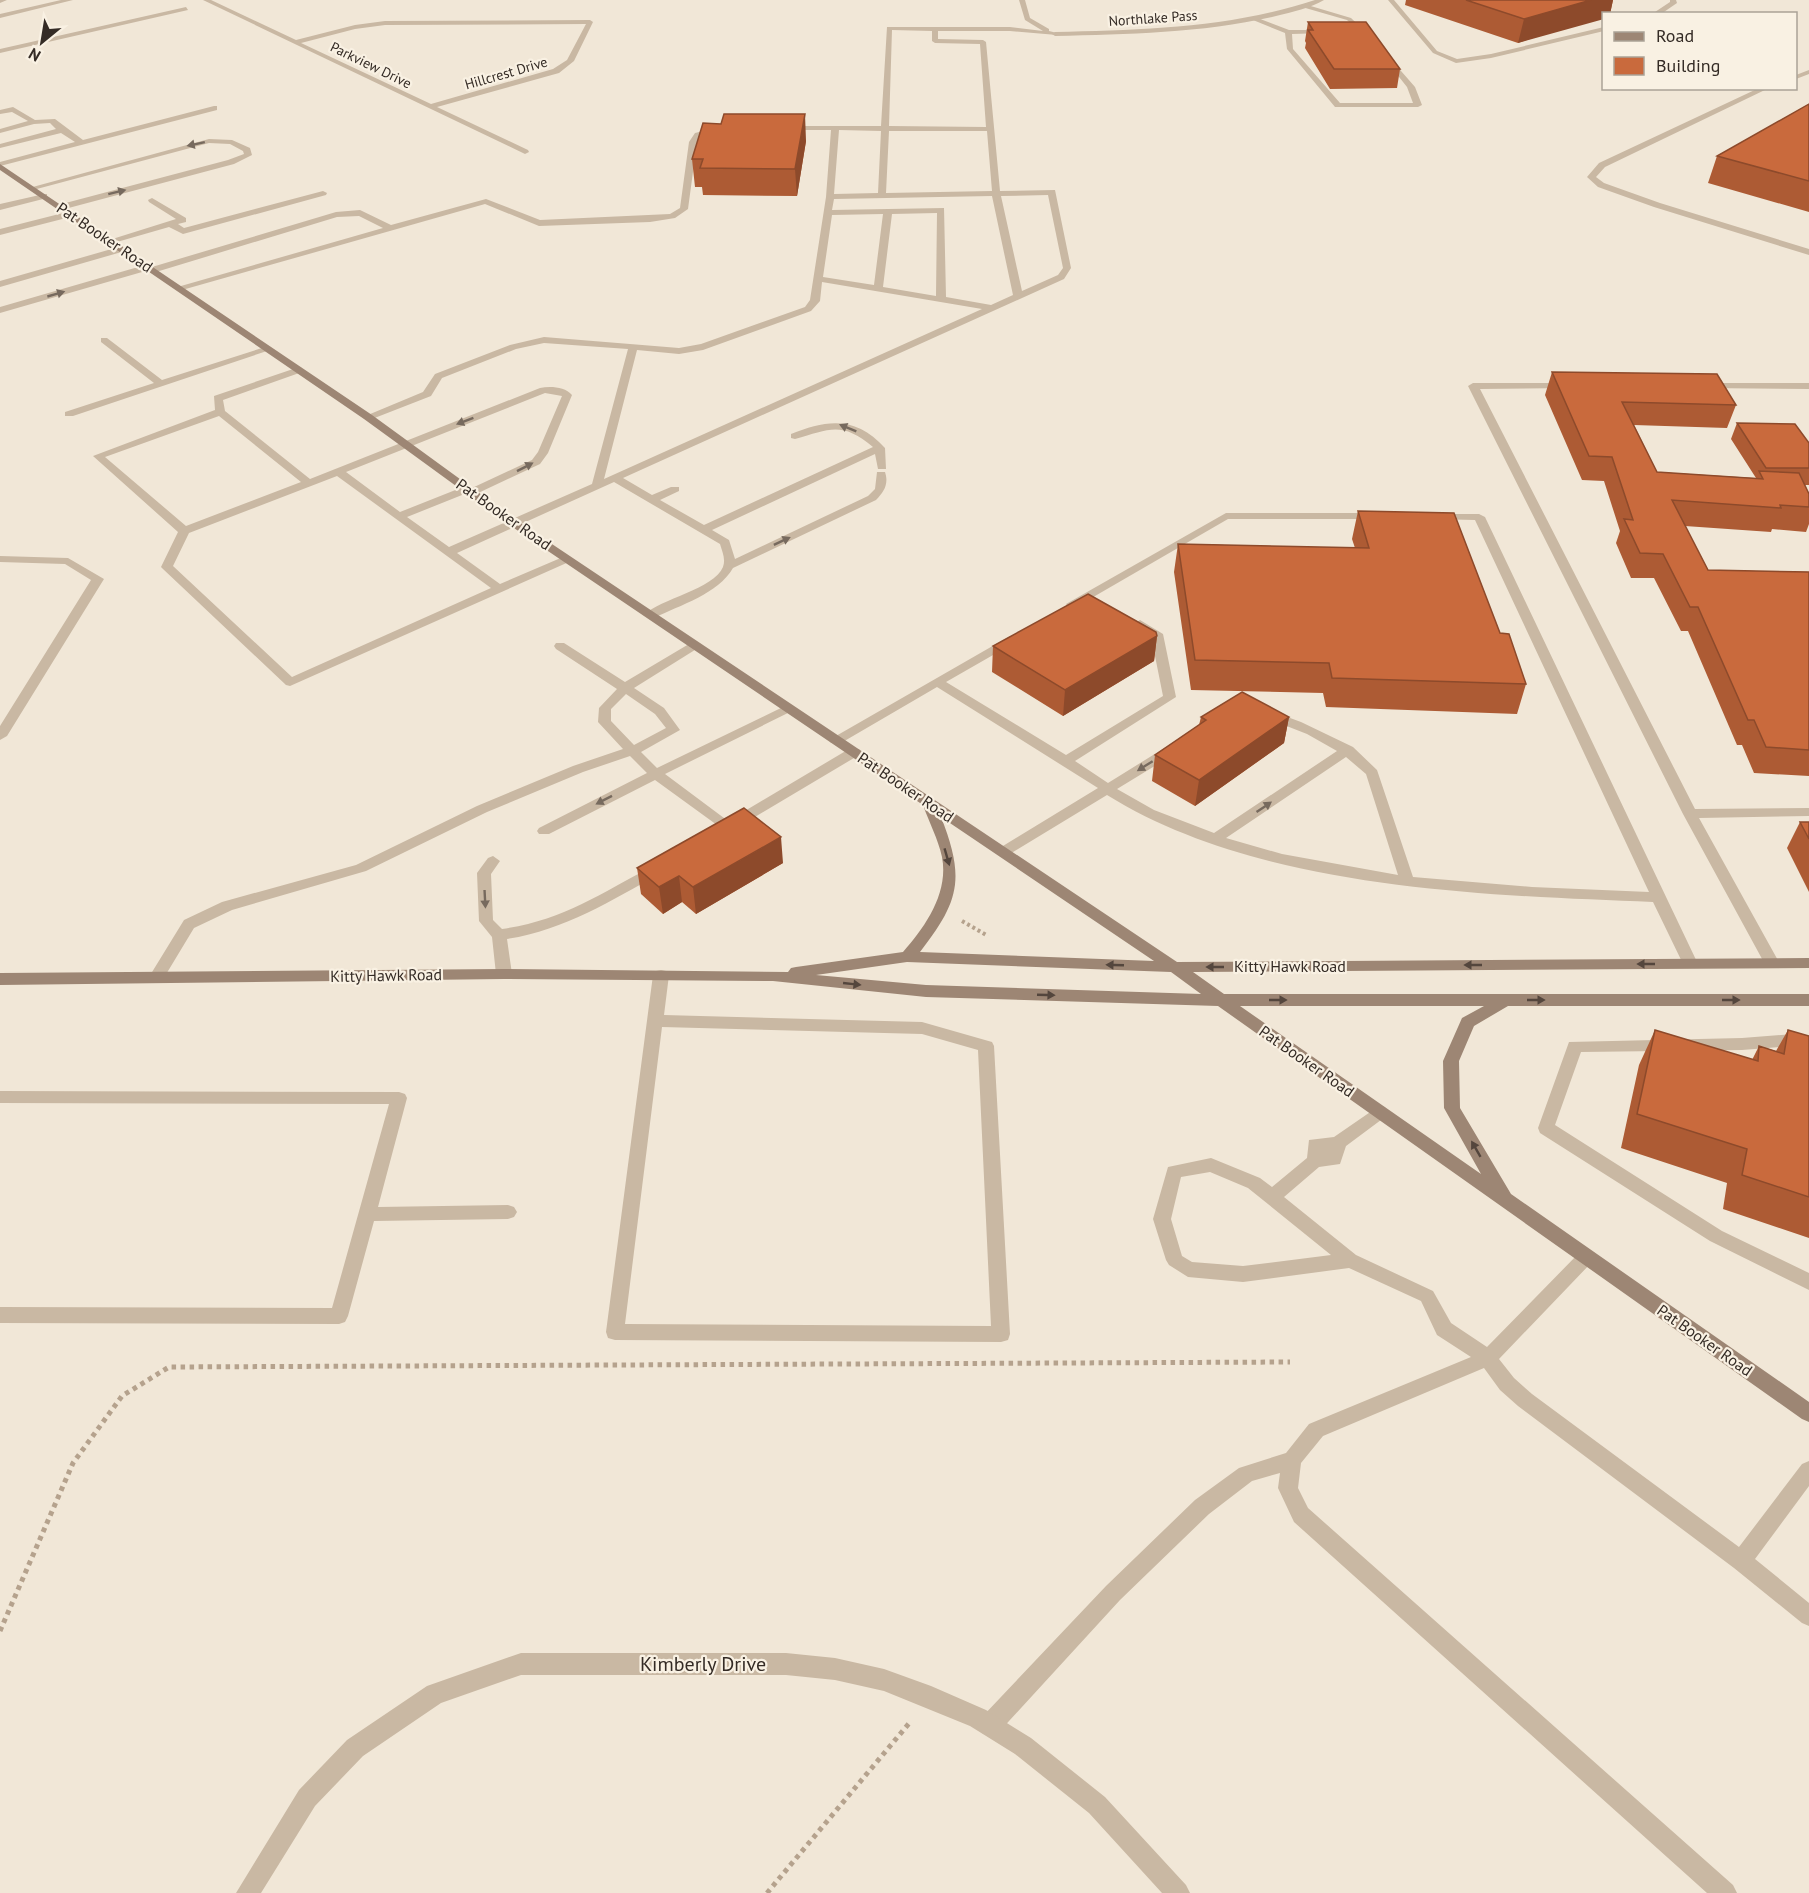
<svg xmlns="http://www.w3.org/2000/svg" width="1809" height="1893" font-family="'PT Sans',sans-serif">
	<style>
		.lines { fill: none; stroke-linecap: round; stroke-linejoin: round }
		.path-far1 { stroke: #b5a28d; stroke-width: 4; stroke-dasharray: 3 3; stroke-linecap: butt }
		.path { stroke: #b5a28d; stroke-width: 5; stroke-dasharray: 4.5 4.5; stroke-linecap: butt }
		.lane { fill: #c9b8a3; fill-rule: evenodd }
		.street { fill: #c9b8a3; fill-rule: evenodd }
		.secondary { fill: #9d8674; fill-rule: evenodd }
		.wall { fill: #ad5b34 }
		.shaded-wall { fill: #8d4a2b }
		.building { fill: #c96a3d; stroke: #8d4a2b; stroke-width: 1.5 }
		.oneway { fill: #776a5e }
		.oneway2 { fill: #54463d }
		.labels { text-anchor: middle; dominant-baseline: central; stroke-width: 4.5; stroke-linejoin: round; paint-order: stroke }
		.far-street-label { font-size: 14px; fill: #342b25; stroke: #f9f1e3 }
		.street-label { font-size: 16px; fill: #342b25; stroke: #f9f1e3 }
		.near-street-label { font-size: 20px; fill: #342b25; stroke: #f9f1e3 }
	</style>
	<rect width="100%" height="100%" fill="#f1e7d7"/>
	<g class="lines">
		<!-- path-far1 -->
		<path class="path-far1" d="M962 921 988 936"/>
		<!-- path -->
		<path class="path" d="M0 1631 73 1463 122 1396 169 1367 1290 1362
			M767 1893 911 1721"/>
		<!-- lane -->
		<path class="lane" d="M61 0H73L0 18V14Z
			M1019 0H1025L1030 18 1049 29V31L1057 33V35L1010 31H938V39L983 40 986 42 1000 191 1055 190 1071 268 1064 279 623 478 652 495 671 487H679V491L660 500 704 525 873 447C842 421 830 429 795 439L791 438V434C827 419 857 416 885 448L886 469H878L875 454 712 530 729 540 735 559 868 496 875 489 877 472H885C889 484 884 492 876 500L733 568C718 594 680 605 654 618L650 619 644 615C660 599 714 589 723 567 726 559 722 551 720 544L614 482 457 553 500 584 563 557H571V561L290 686 286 685 163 569 161 567 178 532 93 456 215 410 214 396 299 367 302 368V372L223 400 225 411 310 479 540 388C551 386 565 387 572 395L548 453 540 464 476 494 467 493 407 517 449 547 592 484 628 349 544 343 516 349 442 378 431 396 372 419 363 417 423 392 435 374 510 345 544 337 679 348 701 344 805 307 810 300 826 197 831 130H785L781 128 782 126H881L887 27H1010L1043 31 1025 20ZM892 30 932 31V41L935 43 980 44 986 127 889 126ZM839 130 881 131 878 193 834 194ZM889 131H987L992 191 886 193ZM1048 195 1063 268 1058 275 1022 291 1001 196ZM992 196 1013 295 991 305 946 297 944 208 832 210 834 199ZM937 213 936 296 883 287 892 214ZM883 214 874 285 823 277 832 215ZM822 282 982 309 604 479 637 350 679 354 703 350 811 311 820 301ZM545 393 562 396 538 452 532 460 472 488 463 487 400 512 346 472ZM219 416 301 482 186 526 105 457ZM337 476 491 588 292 677 173 566 189 533Z
			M1388 0H1394L1437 51 1457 59 1491 54 1604 27V31L1491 58 1456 63 1433 53Z
			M1670 0H1676L1677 3 1661 14H1652L1670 2Z
			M1304 4 1351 18 1370 36 1365 37 1347 20 1302 7Z
			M186 7 188 10 0 53V49Z
			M1255 17 1289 30H1329L1327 33 1292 34 1293 49 1340 103H1413L1407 87 1384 58 1388 56 1415 87 1422 105 1418 107H1335L1287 49 1285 33 1253 20Z
			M1809 70V74L1796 79V75Z
			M1759 88H1769L1605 167 1596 177 1604 183 1660 203 1809 249V255L1654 207 1598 187 1587 177 1599 163Z
			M214 106H217V110L0 166V162L75 142 61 133 0 148V144L56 129 50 123 34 124 0 133V129L28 121 12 112 0 114V110L13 107 35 120 55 119 83 140Z
			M719 127 723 129 722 131 701 137 697 142 688 209 675 218 650 222 539 226 485 204 182 290 174 288 383 228 359 216 337 217 156 272H150L149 270 0 313V307L145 265H151L152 267 336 212 360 210 391 225 486 199 540 220 670 214 680 208 689 142 695 133Z
			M209 139 232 140 250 148 252 155 234 164 61 210 57 207 58 205 228 160 244 154 243 151 230 144 209 143 33 190 29 188Z
			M323 191 327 193 326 195 183 234 169 227 110 244 106 241 176 219 149 202 148 200 152 198 186 218V222L178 224 184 228Z
			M44 194H47V198L0 210V204Z
			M71 211 74 212V216L0 235V229Z
			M122 246 126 249 125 251 0 287V281Z
			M101 338H107L162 380 265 347 273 349 73 416H65V412L154 383 101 342Z
			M1568 383 1573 386 1572 388 1480 389 1695 809 1809 808V816L1699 818 1780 964 1777 968H1767L1683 814 1468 386 1473 383Z
			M1706 383H1809V389L1702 388 1701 386Z
			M1226 513H1376L1382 516 1376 519H1228L1076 607H1068L1066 604Z
			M1436 514H1479L1485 517 1698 964 1695 968H1685L1653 902C1480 895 1258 889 1107 795L1008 855H998L996 852 998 849 1098 788 937 687 841 743H831L829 740 1010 636 1016 640 1014 643 946 682 1066 755 1163 696 1151 636 1134 624 1140 620 1163 634 1176 697 1075 761 1108 783 1166 747H1176L1178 750 1176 753 1117 789 1154 810 1214 833 1337 751 1307 734 1266 718 1265 715 1271 711 1301 722 1353 747 1377 770 1413 877 1532 887 1649 892 1475 520 1432 519 1430 517ZM1346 757 1366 774 1398 875 1282 854 1226 838Z
			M0 556 68 558 104 579 7 736 0 740V726L91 580 65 564 0 562Z
			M694 641 700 645 698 648 634 688 664 708 680 730 641 752 657 768 785 706 790 705 796 709 665 774 728 821 849 749H859L861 752 859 755 728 833 655 780 549 834H539L537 831 539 828 647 773 630 756 583 772 487 812 366 871 232 910 194 928 162 981H152L149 977 184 920 222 902 356 865 477 806 573 766 623 749 598 722 599 708 617 689 556 649 554 646 556 643H564L625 682ZM626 694 655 714 666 728 634 745 611 721V709Z
			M493 856 500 861 491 874 493 920 502 929C561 921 600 894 651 867H661L663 870 661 873C610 901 565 930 507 939L512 974 509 978H499L496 974 492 937 479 921 477 873 488 858Z
			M661 970 666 971 669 975 664 1015 922 1022 992 1042 994 1046 1010 1334 1008 1340 1001 1342 615 1340 608 1338 606 1332 653 975 656 971ZM662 1027 922 1034 978 1050 991 1326 625 1324Z
			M1793 1034 1809 1037V1049L1793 1046 1742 1050 1581 1052 1555 1125 1722 1231 1809 1273V1290L1710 1241 1540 1133 1538 1128 1569 1042 1742 1038Z
			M0 1091 399 1092 405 1094 407 1098 378 1207 508 1205 514 1207 517 1212 514 1217 508 1219 374 1221 348 1316 345 1322 339 1324 0 1323V1307L332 1308 389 1104 0 1103Z
			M1379 1106 1385 1107 1387 1112 1385 1117 1346 1146 1340 1164 1319 1167 1284 1197 1356 1255 1433 1291 1451 1323 1487 1347 1580 1252 1586 1250 1592 1252 1595 1257 1592 1262 1499 1359 1514 1378 1532 1394 1739 1547 1802 1464 1809 1461V1486L1755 1559 1809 1603V1626L1802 1623 1734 1568 1518 1406 1500 1390 1484 1368 1323 1436 1301 1463 1298 1488 1308 1508 1733 1885 1737 1893H1707L1294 1522 1278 1488 1280 1473 1252 1481 1209 1514 1120 1600 998 1733 990 1736 982 1733 979 1725 982 1717 1106 1586 1195 1500 1239 1468 1286 1453 1309 1424 1471 1357 1437 1335 1421 1301 1349 1268 1243 1282 1188 1277 1169 1265 1166 1260 1153 1219 1168 1167 1211 1158 1260 1178 1272 1187 1307 1158 1309 1140 1334 1137ZM1210 1172 1248 1188 1331 1255 1243 1266 1192 1262 1182 1256 1171 1219 1181 1177Z"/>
		<!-- street -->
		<path class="street" d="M0 0H7L0 3Z
			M203 0H211L296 40 355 25 385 21 590 20 593 22 574 61 559 73 437 107 528 150 529 152 525 154ZM586 24 567 60 553 69 431 104 301 43 355 29 385 25Z
			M1315 0H1324C1311 8 1292 12 1276 16 1204 33 1129 34 1055 36L1052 34 1055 32C1143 30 1230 28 1315 0Z
			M521 1653H786L835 1658 884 1669 931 1686 986 1710 1031 1738 1105 1797 1186 1885 1190 1893H1162L1089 1813 1015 1754 970 1726 884 1691 835 1680 786 1675H521L441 1703 363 1756 315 1806 261 1893H236L299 1790 347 1740 427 1686Z"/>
		<!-- secondary -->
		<path class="secondary" d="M0 164 372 415 519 522 1177 962 1809 958V968L1193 972 1224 994H1809V1006H1508L1474 1026 1459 1061 1460 1108 1511 1194 1809 1402V1422L1802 1419 1218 1006 926 997 773 981 504 979 0 985V973L504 969 788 972 791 968 796 967 903 952C925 927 949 893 942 857 938 839 929 822 923 805L511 526 364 419 0 170ZM941 817 1154 961 920 952C960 901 965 878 941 817ZM907 962 1171 972 1201 994 926 985 816 975ZM1240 1006H1484L1462 1018 1443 1061 1444 1108 1481 1174Z"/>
	</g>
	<!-- wall -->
	<path class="wall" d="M1406 0H1613L1610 14H1604L1518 43 1405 5Z
		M1308 22 1400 69 1397 88 1330 89 1305 48 1306 43 1305 41Z
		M1809 104V212L1708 183 1717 156Z
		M806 141 797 196 703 195 702 187H695L692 159Z
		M1552 372 1736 405 1727 428 1634 425 1657 472 1756 478 1731 439 1737 423 1809 443V485H1805L1809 494V524L1806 532 1772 529 1771 532 1685 526 1708 570 1809 572V776L1754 773 1742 745H1737L1688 631H1681L1654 578H1631L1616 543 1620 531 1604 481 1582 480 1545 395Z
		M1358 511 1500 633 1526 684 1517 714 1326 707 1323 693 1191 690 1174 572 1178 544 1355 548 1352 539Z
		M1157 636 1154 661 1063 716 992 672 993 646Z
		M1201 717H1289L1284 743 1195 806 1152 781 1155 755 1199 725Z
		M1800 822H1809V892L1787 848Z
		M783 863 696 914 682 902 663 914 641 894 637 868Z
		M1655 1030 1752 1060 1759 1046 1776 1051 1788 1030 1809 1036V1238L1723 1209 1727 1183 1621 1148 1639 1065Z"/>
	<!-- shaded-wall -->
	<path class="shaded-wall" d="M1591 0H1613L1610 14H1604V19L1518 43 1524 19Z
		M805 114 806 141 797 196 795 169Z
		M1157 636 1154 661 1063 716 1065 690Z
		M1289 717 1284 743 1195 806 1199 780Z
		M781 837 783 863 696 914 693 887Z
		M679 876 682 902 663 914 659 887Z"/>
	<!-- building -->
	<path class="building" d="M1466 0H1591L1524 19Z
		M1308 22H1366L1400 69H1334L1308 30H1313Z
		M1809 104V181L1717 156Z
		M724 114H805L795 169 700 168 703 159H692L703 123 721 124Z
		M1552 372 1717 374 1736 405 1622 402 1657 472 1763 479 1759 471 1799 473 1809 494V507L1780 505 1781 508 1672 500 1708 570 1809 572V750L1766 747 1754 720H1748L1698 607H1690L1663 554 1640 553 1624 519 1633 520 1612 457 1589 456Z
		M1737 423 1795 424 1809 443V468H1766Z
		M1358 511 1454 513 1500 633 1509 634 1526 684 1332 678 1329 663 1195 660 1178 544 1369 548Z
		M1088 594 1156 632 1157 636 1065 690 993 646Z
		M1242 692 1289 717 1199 780 1155 755 1206 720 1201 717Z
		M744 808 781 837 693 887 679 876 659 887 637 868Z
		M1800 822H1809V839Z
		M1655 1030 1758 1061 1759 1046 1784 1054 1788 1030 1809 1036V1197L1742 1175 1747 1149 1637 1114Z"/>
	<!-- one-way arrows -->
	<defs><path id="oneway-solid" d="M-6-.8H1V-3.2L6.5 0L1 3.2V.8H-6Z" transform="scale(1.5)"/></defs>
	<g class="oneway">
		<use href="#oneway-solid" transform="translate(196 144) rotate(168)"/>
		<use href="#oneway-solid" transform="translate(117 192) rotate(-14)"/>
		<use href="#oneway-solid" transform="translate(56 294) rotate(-16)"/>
		<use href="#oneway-solid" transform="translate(465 421) rotate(159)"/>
		<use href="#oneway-solid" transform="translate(848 428) rotate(-158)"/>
		<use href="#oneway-solid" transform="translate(525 467) rotate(-27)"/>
		<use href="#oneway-solid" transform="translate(782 541) rotate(-25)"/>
		<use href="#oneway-solid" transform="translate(1145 766) rotate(148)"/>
		<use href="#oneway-solid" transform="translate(604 800) rotate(153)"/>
		<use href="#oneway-solid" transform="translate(1264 807) rotate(-34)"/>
		<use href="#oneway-solid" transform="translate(485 899) rotate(87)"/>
	</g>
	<g class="oneway2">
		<use href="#oneway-solid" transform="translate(947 857) rotate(74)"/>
		<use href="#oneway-solid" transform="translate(1646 964) rotate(180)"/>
		<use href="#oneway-solid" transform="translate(1115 965) rotate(-178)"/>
		<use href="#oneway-solid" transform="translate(1473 965) rotate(180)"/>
		<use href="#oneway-solid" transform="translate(1215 967) rotate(180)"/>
		<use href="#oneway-solid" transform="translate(852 984) rotate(6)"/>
		<use href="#oneway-solid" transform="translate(1046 995) rotate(2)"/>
		<use href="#oneway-solid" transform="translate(1278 1000)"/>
		<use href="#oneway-solid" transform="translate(1536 1000)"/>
		<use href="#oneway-solid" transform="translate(1731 1000)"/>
		<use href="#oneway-solid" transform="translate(1476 1149) rotate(-120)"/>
	</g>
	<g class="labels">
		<!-- far-street labels -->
		<g class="far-street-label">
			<text transform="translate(1153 18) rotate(-4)">Northlake Pass</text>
			<text transform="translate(371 65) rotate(26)">Parkview Drive</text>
			<text transform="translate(506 73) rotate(-16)">Hillcrest Drive</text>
		</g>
		<!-- street labels -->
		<g class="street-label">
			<text transform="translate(105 237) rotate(34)">Pat Booker Road</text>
			<text transform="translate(504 514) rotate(35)">Pat Booker Road</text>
			<text transform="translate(906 787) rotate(34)">Pat Booker Road</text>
			<text x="1290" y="966">Kitty Hawk Road</text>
			<text transform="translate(386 975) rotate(-1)">Kitty Hawk Road</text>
			<text transform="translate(1307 1061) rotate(35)">Pat Booker Road</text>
			<text transform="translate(1705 1340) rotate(35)">Pat Booker Road</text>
		</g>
		<!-- near-street labels -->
		<g class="near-street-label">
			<text x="703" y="1664">Kimberly Drive</text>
		</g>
	</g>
	<!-- legend -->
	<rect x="1602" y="12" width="195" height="78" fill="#f9f1e3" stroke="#aaa297" stroke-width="1.5"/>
	<rect x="1614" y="32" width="30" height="9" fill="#9d8674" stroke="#aaa297" stroke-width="1.5"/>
	<text x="1656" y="42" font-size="18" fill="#342b25">Road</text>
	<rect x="1614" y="57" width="30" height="18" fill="#c96a3d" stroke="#aaa297" stroke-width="1.5"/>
	<text x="1656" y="72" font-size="18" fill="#342b25">Building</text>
	<!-- north arrow -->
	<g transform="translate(42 42) rotate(210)" stroke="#f9f1e3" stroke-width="4.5" paint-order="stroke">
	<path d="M0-4.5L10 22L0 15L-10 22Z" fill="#342b25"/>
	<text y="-9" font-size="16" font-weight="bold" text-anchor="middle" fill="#342b25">N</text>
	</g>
</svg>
